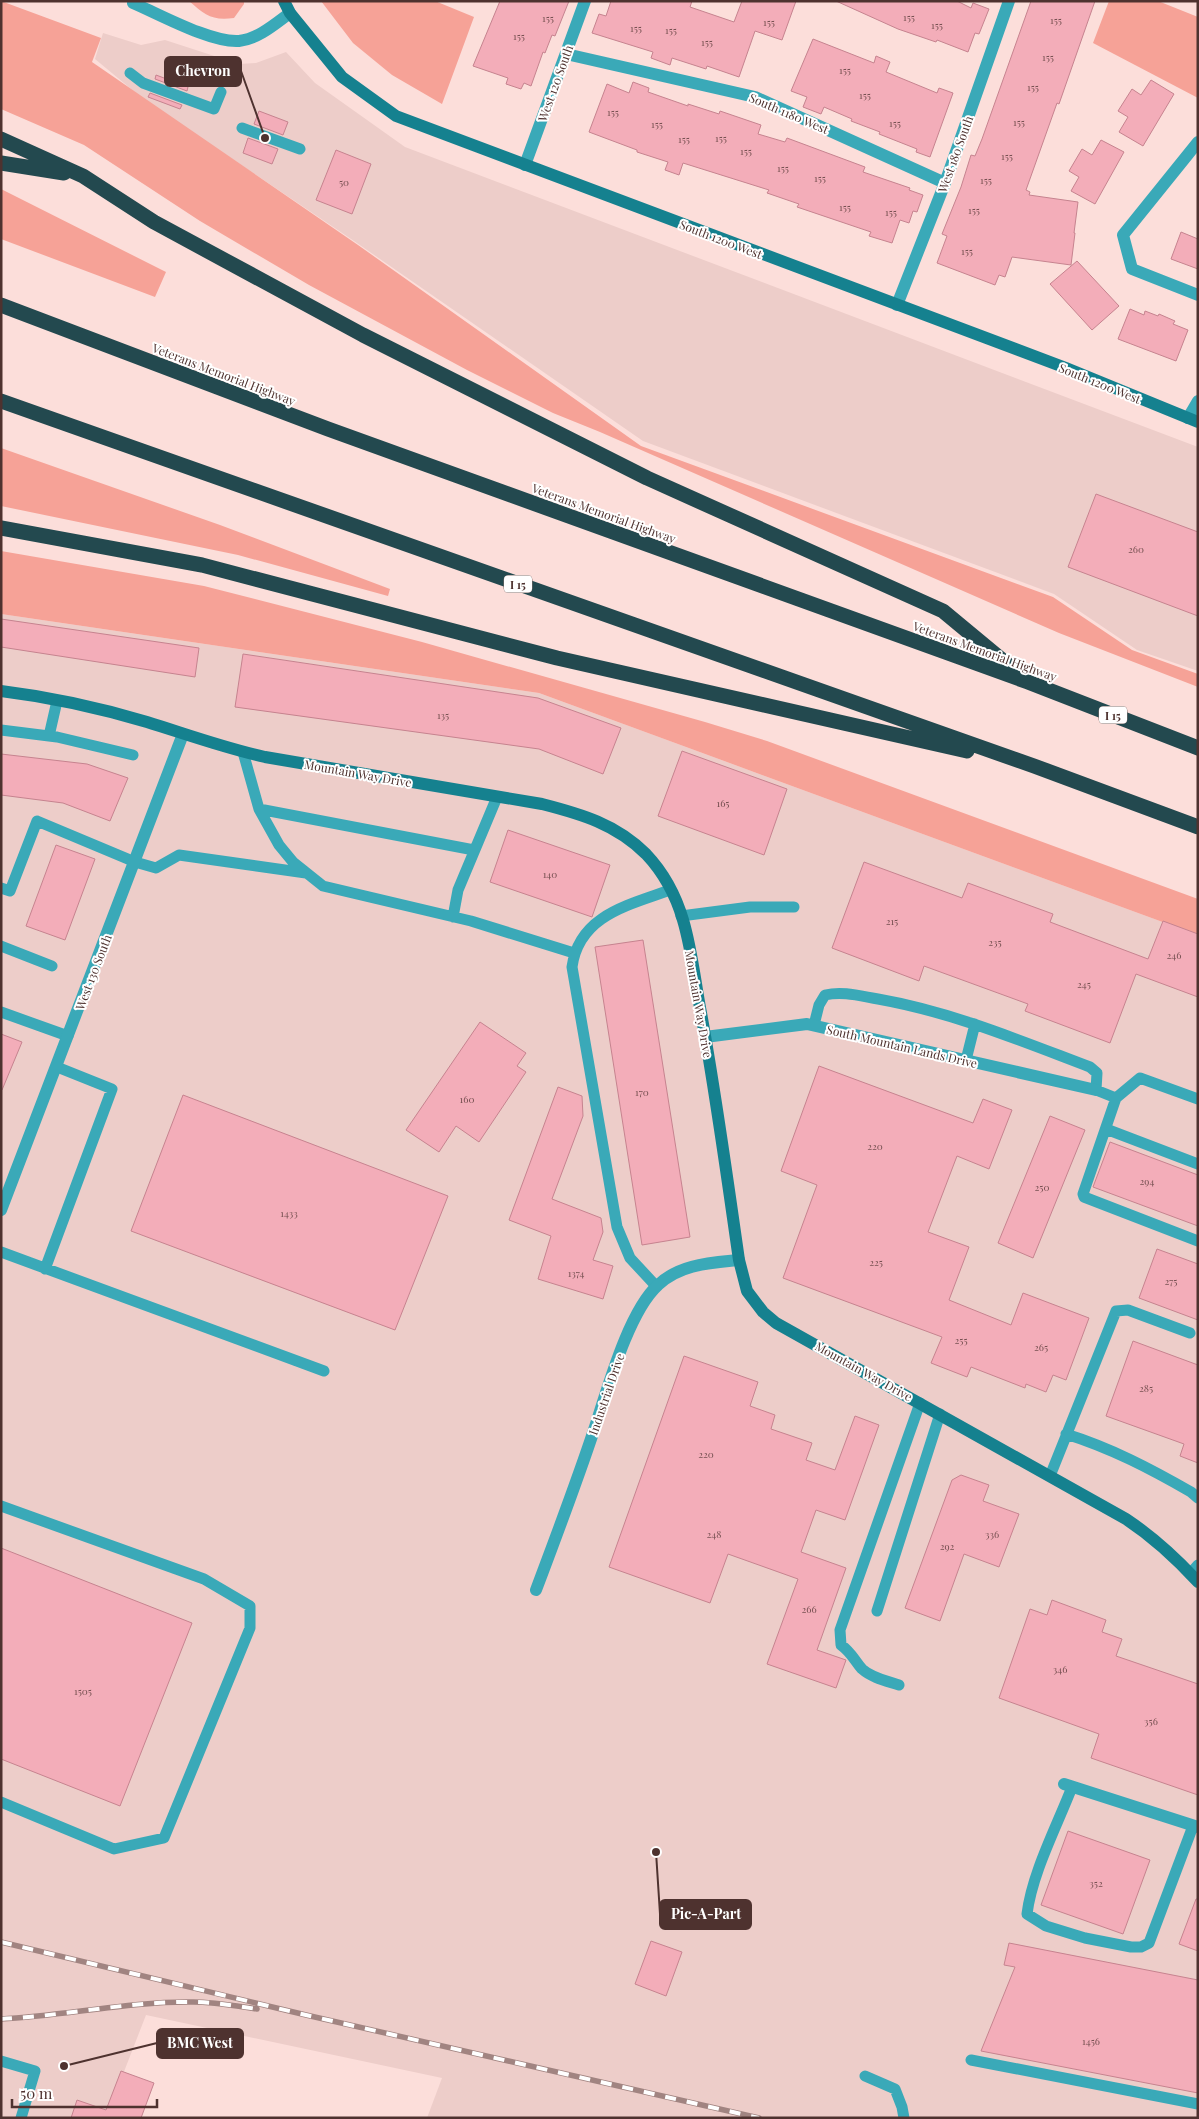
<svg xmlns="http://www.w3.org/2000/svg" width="1199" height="2119" font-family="'Playfair Display',serif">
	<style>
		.built { fill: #edcdc9 }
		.green { fill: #f6a297 }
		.building { fill: #f3adb9; stroke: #c6838f }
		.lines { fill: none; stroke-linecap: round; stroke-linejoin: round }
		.lane { stroke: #3aa9b8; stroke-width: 11 }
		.street { stroke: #3aa9b8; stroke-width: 12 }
		.secondary { stroke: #15818f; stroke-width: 12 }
		.highway { stroke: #23494f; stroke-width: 15 }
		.rail-casing { stroke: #a18481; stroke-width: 5.5 }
		.rail { stroke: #fff; stroke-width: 4; stroke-dasharray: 11; stroke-linecap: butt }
		.labels { text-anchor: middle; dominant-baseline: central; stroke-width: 4; stroke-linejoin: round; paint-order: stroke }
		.number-label { font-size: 10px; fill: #775152 }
		.shield { fill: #fff; stroke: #83706d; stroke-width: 1 }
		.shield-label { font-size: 11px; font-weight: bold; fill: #4e322f }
		.street-label { font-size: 12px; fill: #4e322f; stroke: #fff }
		.leader { fill: none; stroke: #4e322f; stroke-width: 2 }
		.callout-dot { fill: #4e322f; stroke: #fff; stroke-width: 2 }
		.callout { fill: #4e322f; stroke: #4e322f; stroke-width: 2 }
		.callout-label { font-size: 14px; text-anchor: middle; font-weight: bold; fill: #fff }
	</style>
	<rect width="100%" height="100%" fill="#fcdeda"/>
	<!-- built -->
	<path class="built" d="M103 33 141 45 165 40 239 64 256 63 286 52 315 83 405 147 1198 447V671L1137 650 1054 594 643 441 354 241 142 98 95 59Z
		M1 614 539 693 1198 935V2118H427L442 2078 146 2015 106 2118H1Z"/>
	<!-- green -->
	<path class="green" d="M1 1 101 38 92 62 358 245 641 446 1053 597 1132 650 1198 674V687L1059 633 600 432 553 413 467 370 309 285 200 221 84 145 1 109Z
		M189 1H244V4L234 18C212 21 205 15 189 1Z
		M321 1H435L474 17 442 104 392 75 353 43Z
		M1109 1H1158L1198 17V98L1093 43Z
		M1 189 166 272 155 297 1 239Z
		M1 448 220 525 390 589 388 596 238 555 1 506Z
		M1 551 204 586 422 642 705 722 767 741 1198 899V935L539 693 1 614Z"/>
	<!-- building -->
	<path class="building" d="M500 1H569L555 36 552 35 545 53 543 52 531 86 524 83 521 89 506 84 508 78 473 66Z
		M611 1H692L690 7 734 22 742 1H796L782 40 755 31 739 77 707 66 706 69 672 58 670 65 651 58 653 52 592 33 599 14 606 16Z
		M836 1H957L971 8 973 3 989 9 979 34 975 33 968 52 937 40 936 42 898 29Z
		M1031 1H1095L1059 104 1057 103 1026 190 1030 192 1029 195 1078 202 1074 233H1075L1071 265 1012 257 1005 277 999 275 995 285 937 263 947 236 942 234 961 187 971 155 975 156 982 139Z
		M813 39 874 63 876 56 890 62 886 72 937 93 939 88 953 93 930 157 916 152 917 149 879 134 880 132 851 121 852 119 824 107 821 114 803 107 807 97 791 91Z
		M156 75 188 87 187 91 155 79Z
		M1151 80 1174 94 1143 146 1119 132 1128 117 1118 111 1132 89 1141 95Z
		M633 82 649 88 648 92 688 106V104L719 114 720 111 761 125 758 134 785 142 787 138 865 167 863 172 910 188 909 190 923 195 917 212 913 211 909 223 900 220 892 243 869 236 871 232 797 207 799 204 767 193 769 190 683 163 679 175 665 170 668 162 637 152V150L589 132 607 84 629 93Z
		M150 93 182 105 180 109 148 97Z
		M259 111 288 122 283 135 254 124Z
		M248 138 278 149 272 164 243 153Z
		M1101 140 1124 152 1095 204 1071 191 1079 177 1069 171 1082 149 1092 155Z
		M336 150 371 164 352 214 316 200Z
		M1181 232 1198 239V269L1171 259Z
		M1077 261 1119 306 1092 330 1050 284Z
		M1130 309 1144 315 1145 311 1158 316 1159 314 1175 321 1173 324 1188 330 1176 361 1118 339Z
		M1096 494 1198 532V616L1068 567Z
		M1 619 199 648 195 677 1 647Z
		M243 654 538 698 621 728 603 774 539 749 235 707Z
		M682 751 787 789 764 855 658 816Z
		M1 754 87 764 128 778 110 821 63 803 1 795Z
		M508 830 610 865 592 917 490 882Z
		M56 845 95 859 65 940 26 926Z
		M864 862 962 898 968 883 1053 914 1050 922 1148 959 1163 921 1198 934V997L1136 974 1110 1043 1025 1011 1028 1004 924 966 919 981 832 948Z
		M643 940 690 1237 642 1245 595 947Z
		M480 1022 526 1053 517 1066 526 1072 479 1142 456 1126 439 1152 406 1130Z
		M1 1034 22 1042 2 1090H1Z
		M819 1066 973 1123 983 1099 1012 1110 989 1169 957 1156 928 1232 969 1247 949 1300 1011 1325 1023 1293 1089 1318 1066 1380 1053 1375 1046 1392 1026 1384 1025 1388 971 1367 967 1377 931 1363 942 1337 783 1278 817 1185 781 1171Z
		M558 1087 582 1096 583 1116 552 1199 601 1218 603 1232 593 1260 613 1266 603 1299 538 1279 551 1236 509 1220Z
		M183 1095 448 1196 395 1330 131 1231Z
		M1050 1116 1085 1130 1033 1258 998 1243Z
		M1110 1142 1198 1175V1226L1093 1187Z
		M1157 1249 1198 1264V1320L1139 1298Z
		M1133 1341 1198 1365V1463L1180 1456 1184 1444 1106 1416Z
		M684 1356 758 1382 750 1406 775 1415 771 1429 812 1443 806 1460 835 1470 855 1416 879 1425 845 1520 816 1510 801 1552 846 1568 817 1650 846 1660 836 1688 767 1664 798 1579 728 1554 710 1603 609 1567Z
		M961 1475 989 1485 983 1501 1019 1514 999 1567 964 1554 940 1621 905 1608 952 1480Z
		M1 1548 192 1623 120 1806 1 1759Z
		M1052 1600 1106 1620 1102 1632 1122 1639 1116 1656 1198 1684V1795L1091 1758 1099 1734 999 1698 1030 1609 1047 1615Z
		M1068 1831 1150 1860 1123 1934 1041 1905Z
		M1196 1899H1198V1951L1179 1944Z
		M651 1941 682 1952 666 1996 635 1984Z
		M1009 1943 1198 1980V2093L981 2051 1015 1967 1004 1965Z
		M121 2071 154 2083 141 2118H71L77 2100 106 2110Z"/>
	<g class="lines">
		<!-- lane -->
		<path class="lane" d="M130 73 143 83 214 109 221 92
			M242 128 300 149
			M1 730 57 737 133 755
			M49 736 57 701
			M243 752 259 809 279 845 293 862 323 886 471 921 574 953
			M259 809 474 850
			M1 888 10 891 37 821 135 862 156 868 179 855 306 873
			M681 916 750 907H794
			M453 917 458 890 497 797
			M1 946 52 966
			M1 1012 68 1036
			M814 1025 819 1005 825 995C843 991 860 996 878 999 952 1012 1021 1041 1090 1067L1097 1073 1096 1090 1116 1098 1083 1194 1084 1197 1198 1241
			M966 1060 975 1024
			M1116 1098 1140 1078 1198 1099
			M1106 1129 1198 1164
			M1 1252 324 1371
			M45 1269 112 1089 57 1067
			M656 1286 630 1258 617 1227 572 967C579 915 629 905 670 890
			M1066 1434C1111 1448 1151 1469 1191 1492L1198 1498
			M1050 1476 1116 1311 1128 1310 1190 1333
			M1 1506 204 1579 250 1606V1628L164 1838 114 1849 1 1802
			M1190 1574 1198 1565
			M877 1611 940 1414
			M899 1685C887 1681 872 1678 862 1669 854 1660 852 1653 841 1645L840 1630 920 1403
			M1072 1787C1057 1826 1032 1873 1027 1914L1046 1926 1085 1938 1131 1947H1141L1149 1943 1193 1826
			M971 2060 1198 2104
			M1 2061 35 2071 21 2118
			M865 2076 895 2089 902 2107 904 2118"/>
		<!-- street -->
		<path class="street" d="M133 3C159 14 211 43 239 41 258 39 275 24 290 13
			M566 54 755 97 945 183
			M1198 142 1123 235 1132 269 1198 295
			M525 165 585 1
			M897 305 945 183 1009 1
			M1188 418 1198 401
			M705 1037 807 1024 1096 1090
			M1 1210 183 734
			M536 1590C556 1537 576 1484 594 1430 607 1391 628 1312 658 1285 680 1264 710 1263 739 1260
			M1064 1784 1198 1827"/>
		<!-- secondary -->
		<path class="secondary" d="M284 1 290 13 342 77 396 116 1066 368 1198 422
			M1 691C50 697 100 708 147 722 186 734 224 748 265 757L542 804C581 814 616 824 646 854 663 872 676 896 683 920 692 950 695 982 701 1013 716 1095 727 1177 739 1260L747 1291 763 1312 776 1323 1126 1519C1153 1537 1176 1558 1198 1582"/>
		<!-- highway -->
		<path class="highway" d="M1 139 83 176 154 222 363 335 647 478 943 611 1019 674
			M1 163 64 173
			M1 305 328 429 1028 682 1198 748
			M1 401 1034 766 1198 827
			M1 528 202 565 557 658 967 751"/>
		<!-- rail casing -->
		<g class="rail-casing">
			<path id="rail" d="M1 1942 306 2015 759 2118
				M1 2019C64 2016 130 2001 193 2002 214 2002 236 2006 257 2009"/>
		</g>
		<!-- rail -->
		<use href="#rail" class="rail"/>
	</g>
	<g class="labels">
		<!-- number labels -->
		<g class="number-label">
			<text x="909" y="17">155</text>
			<text x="548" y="18">155</text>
			<text x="1056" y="20">155</text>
			<text x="769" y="22">155</text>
			<text x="937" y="25">155</text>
			<text x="636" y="28">155</text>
			<text x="671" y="30">155</text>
			<text x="519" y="36">155</text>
			<text x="707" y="42">155</text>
			<text x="1048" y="57">155</text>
			<text x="845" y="70">155</text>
			<text x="1033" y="87">155</text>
			<text x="865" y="95">155</text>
			<text x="613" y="112">155</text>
			<text x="1019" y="122">155</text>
			<text x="895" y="123">155</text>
			<text x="657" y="124">155</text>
			<text x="721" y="138">155</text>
			<text x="684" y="139">155</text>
			<text x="746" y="151">155</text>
			<text x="1007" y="156">155</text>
			<text x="783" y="168">155</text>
			<text x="820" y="178">155</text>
			<text x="986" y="180">155</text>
			<text x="344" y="182">50</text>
			<text x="845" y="207">155</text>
			<text x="974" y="210">155</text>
			<text x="891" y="212">155</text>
			<text x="967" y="251">155</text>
			<text x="1136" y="549">260</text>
			<text x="443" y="715">135</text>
			<text x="723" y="803">165</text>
			<text x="550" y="874">140</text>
			<text x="892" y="921">215</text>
			<text x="995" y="942">235</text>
			<text x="1174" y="955">246</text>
			<text x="1084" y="984">245</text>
			<text x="642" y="1092">170</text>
			<text x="467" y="1099">160</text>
			<text x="875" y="1146">220</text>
			<text x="1147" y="1181">294</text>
			<text x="1042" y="1187">250</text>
			<text x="289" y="1213">1433</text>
			<text x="876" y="1262">225</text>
			<text x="576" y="1273">1374</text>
			<text x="1171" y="1281">275</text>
			<text x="961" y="1340">255</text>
			<text x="1041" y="1347">265</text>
			<text x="1146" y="1388">285</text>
			<text x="706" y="1454">220</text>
			<text x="714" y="1534">248</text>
			<text x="992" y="1534">336</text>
			<text x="947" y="1546">292</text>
			<text x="809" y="1609">266</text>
			<text x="1060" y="1669">346</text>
			<text x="83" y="1691">1505</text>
			<text x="1151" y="1721">356</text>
			<text x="1096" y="1883">352</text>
			<text x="1091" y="2041">1456</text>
		</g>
		<!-- shield labels -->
		<g class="shield">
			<rect x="504" y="575.5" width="28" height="17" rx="4"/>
			<rect x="1099" y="706.5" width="28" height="17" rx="4"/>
		</g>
		<g class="shield-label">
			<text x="518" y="584">I 15</text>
			<text x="1113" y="715">I 15</text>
		</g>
		<!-- street labels -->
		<g class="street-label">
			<text transform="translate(555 83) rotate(-70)">West 120 South</text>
			<text transform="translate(789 113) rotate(23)">South 1180 West</text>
			<text transform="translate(955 154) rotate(-70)">West 180 South</text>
			<text transform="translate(721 239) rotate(21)">South 1200 West</text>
			<text transform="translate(224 374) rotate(21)">Veterans Memorial Highway</text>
			<text transform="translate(1100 383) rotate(22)">South 1200 West</text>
			<text transform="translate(604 513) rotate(20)">Veterans Memorial Highway</text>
			<text transform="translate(985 651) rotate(20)">Veterans Memorial Highway</text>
			<text transform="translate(358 773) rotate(10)">Mountain Way Drive</text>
			<text transform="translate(93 972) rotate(-69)">West 130 South</text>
			<text transform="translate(699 1004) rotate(80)">Mountain Way Drive</text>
			<text transform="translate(902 1046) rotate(13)">South Mountain Lands Drive</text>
			<text transform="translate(864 1371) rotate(29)">Mountain Way Drive</text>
			<text transform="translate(606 1394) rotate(-71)">Industrial Drive</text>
		</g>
	</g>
	<!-- callouts -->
	<path class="leader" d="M265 138L241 71M656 1852L660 1914M64 2066L157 2043"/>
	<g class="callout-dot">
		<circle cx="265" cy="138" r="5"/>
		<circle cx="656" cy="1852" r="5"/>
		<circle cx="64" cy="2066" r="5"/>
	</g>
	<g class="callout">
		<rect x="165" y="57" width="76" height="29" rx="5"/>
		<rect x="660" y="1900" width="91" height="29" rx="5"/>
		<rect x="157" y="2029" width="86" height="29" rx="5"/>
	</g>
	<g class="callout-label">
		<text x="203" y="76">Chevron</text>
		<text x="706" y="1919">Pic-A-Part</text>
		<text x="200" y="2048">BMC West</text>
	</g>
	<!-- border -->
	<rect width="1199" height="2119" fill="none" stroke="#4e322f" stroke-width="5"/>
	<!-- scale -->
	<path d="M12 2099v8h145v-8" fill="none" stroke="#4e322f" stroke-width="2.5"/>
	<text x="20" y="2099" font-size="15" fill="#4e322f" stroke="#ffffff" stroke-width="4" paint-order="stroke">50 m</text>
</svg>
